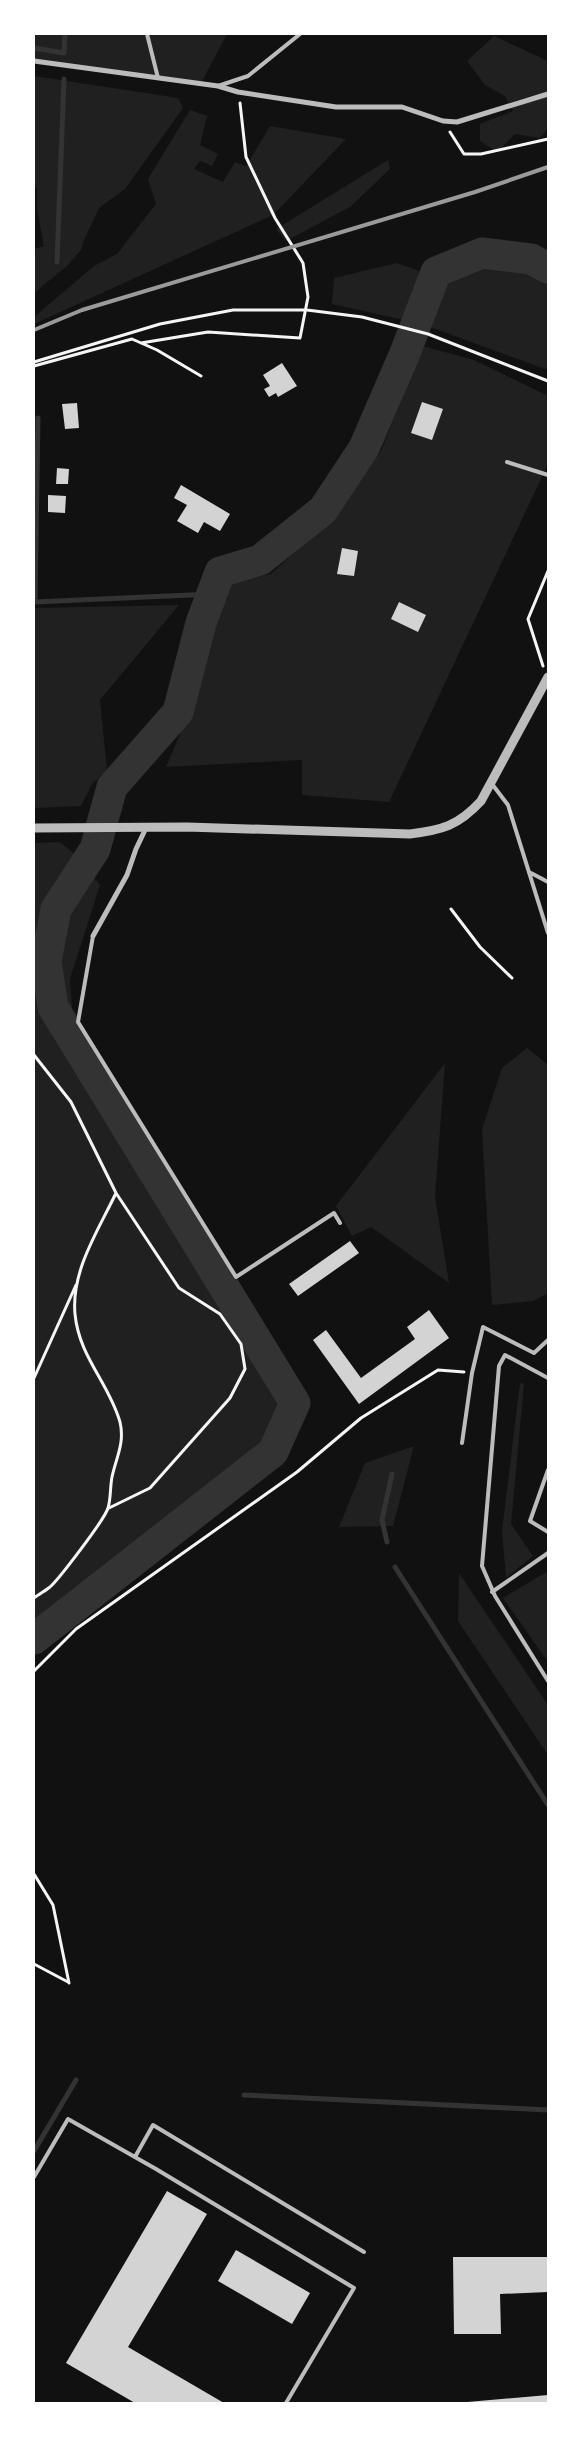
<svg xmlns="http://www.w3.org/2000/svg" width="582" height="2437" font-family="Manrope,sans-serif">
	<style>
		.green { fill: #202020 }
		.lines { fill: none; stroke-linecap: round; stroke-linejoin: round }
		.stream { stroke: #333; stroke-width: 5 }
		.river { stroke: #333; stroke-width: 31 }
		.building { fill: #d3d3d3 }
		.path { stroke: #f5f5f5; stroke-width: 3 }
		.service { stroke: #bcbcbc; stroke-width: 4 }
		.minor { stroke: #bcbcbc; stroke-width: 5 }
		.tertiary { stroke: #bcbcbc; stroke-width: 9 }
		.rail { stroke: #9a9a9a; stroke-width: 4 }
	</style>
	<rect width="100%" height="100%" fill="#111"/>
	<!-- green -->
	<path class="green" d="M34 34H227L200 85 34 59Z
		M494 36 548 61V128L540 138 515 134 497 152 480 141V124L513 111 505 96 485 85 467 61Z
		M34 76 178 98 183 108 125 189 99 208 83 242 81 250 67 266 34 293V249L44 246 37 209V187L34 189Z
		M190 110 207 116 200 145 218 154 212 166 200 161 194 169 223 182 235 162 246 166 270 126 346 139 273 215 34 324V317L94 266 117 254 156 204 148 179Z
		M388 160 390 169 350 207 286 241 276 229Z
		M478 259 528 264 548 274V370L422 324 332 304 334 278 397 263 436 277Z
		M423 346 474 360 548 396V464L389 802 302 795V760L166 767 186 720 212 624 229 582 271 574 330 520 381 451Z
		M179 605 100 700 107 771 92 784 81 806 34 808V608Z
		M60 842 75 854 100 885 70 979 73 1023 295 1399 265 1443 34 1625V843Z
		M527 1048 548 1065V1293L533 1301 492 1305 482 1129 502 1068Z
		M445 1063 435 1197 449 1283 371 1227 352 1236 336 1206Z
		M520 1383 524 1384 511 1524 533 1556 506 1578 502 1531Z
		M414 1446 393 1526 339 1527 365 1463Z
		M548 1571V1662L503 1598Z
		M459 1573 548 1705V1755L458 1621Z"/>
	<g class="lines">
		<!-- stream -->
		<path class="stream" d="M34 48 64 53 65 34
			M57 262 64 79
			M38 418 35 602 212 594
			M34 979 49 977
			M387 1542 382 1520 392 1474
			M395 1567 548 1805
			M244 2095 548 2110
			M34 2151 76 2080"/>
		<!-- river -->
		<path class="river" d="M34 1639 273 1452 295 1403 53 1007 46 961 56 909 95 849 112 787 178 712 201 623 220 572 260 560 323 510 364 448 405 353 436 272 482 253 531 259 548 268"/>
	</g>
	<!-- building -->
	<path class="building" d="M282 363 297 386 278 397 276 393 269 397 264 389 270 386 263 375Z
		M422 402 443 409 432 440 411 433Z
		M77 403 79 428 65 429 62 404Z
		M57 468 69 469 68 484H56Z
		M181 485 230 514 220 531 204 522 198 533 177 521 187 505 174 498Z
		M48 495 66 496 65 513 48 512Z
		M342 548 358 551 354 576 337 574Z
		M399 602 426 615 418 632 391 619Z
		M350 1241 359 1253 298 1296 289 1284Z
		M429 1310 449 1338 359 1404 313 1340 326 1330 361 1378 415 1339 407 1327Z
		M167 2191 207 2214 128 2347 224 2403H135L66 2363Z
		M236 2250 310 2293 292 2324 218 2281Z
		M453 2257H548V2292L500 2294 501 2334H454Z
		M548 2395V2403H467V2402Z"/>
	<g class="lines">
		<!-- path -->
		<path class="path" d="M450 132 464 154H481L548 139
			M141 343 208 332 300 338 308 297 303 263 275 218 246 157 240 103
			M34 362 160 324 233 310H307L362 317 428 334 548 381
			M34 366 132 339 157 350 201 376
			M543 666 528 619 548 571
			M451 909 480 947 512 978
			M34 1055 71 1102 116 1193C98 1231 71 1271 75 1314 79 1357 109 1383 120 1422 125 1443 116 1458 112 1477 110 1487 111 1498 108 1508 105 1519 59 1579 50 1587 45 1591 39 1594 34 1598
			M34 1378 76 1285
			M109 1508 150 1488 230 1398 245 1369 241 1344 220 1314 179 1288 116 1193
			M34 1671 76 1629 297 1472 361 1418 438 1370 464 1372
			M34 1874 53 1905 69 1983
			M34 1964 68 1982"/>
		<!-- service -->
		<path class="service" d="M147 34 158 78
			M218 86 248 76 300 34
			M507 462 548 475
			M492 784 508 805 548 933
			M531 873 548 882
			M93 936 78 1022 236 1277 334 1213 340 1223
			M548 1378 505 1355 499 1366 482 1566 495 1596 548 1681
			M462 1443 472 1373 483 1327 534 1353 548 1340
			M548 1470 530 1521 548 1532
			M492 1592 548 1553
			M135 2157 153 2125 364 2252
			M34 2177 68 2119 156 2169 354 2288 286 2403"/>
		<!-- minor -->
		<path class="minor" d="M34 61 218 86 238 92 336 107H402L443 121 457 122 548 94
			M93 936 127 875 136 849 146 828"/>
		<!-- tertiary -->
		<path class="tertiary" d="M34 828 187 827 410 834C442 830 458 826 481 801L548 677"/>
		<!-- rail -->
		<path class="rail" d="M34 330 82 310 475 192 548 167"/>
	</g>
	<!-- border -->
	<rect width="582" height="2437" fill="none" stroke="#ffffff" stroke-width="70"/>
</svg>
